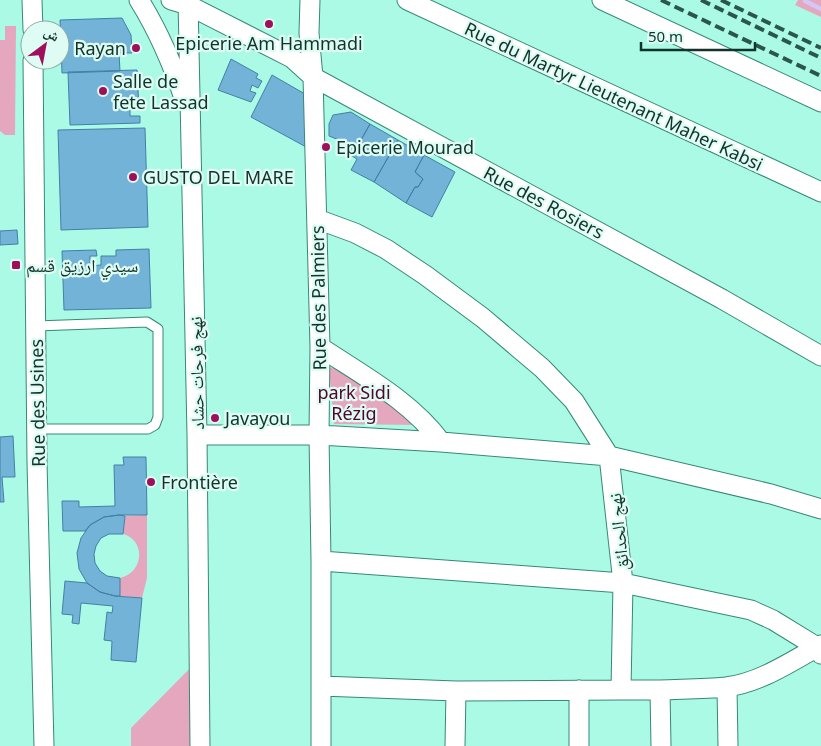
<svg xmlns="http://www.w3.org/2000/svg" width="821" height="746" font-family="'Noto Sans','Noto Naskh Arabic',sans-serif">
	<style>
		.green { fill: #e5a7bd }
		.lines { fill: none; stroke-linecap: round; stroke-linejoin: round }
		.stream { stroke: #d3c7f7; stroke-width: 4.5 }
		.building { fill: #74b3d8; stroke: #4280a4 }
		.lane-casing { stroke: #378876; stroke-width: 11 }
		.street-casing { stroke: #378876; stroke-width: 21 }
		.lane { stroke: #fff; stroke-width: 9 }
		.street { stroke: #fff; stroke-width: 19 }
		.rail { stroke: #2c564c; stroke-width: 4; stroke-dasharray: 10 5; stroke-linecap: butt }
		.poi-dot { fill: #9e105c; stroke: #defcf3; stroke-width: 2 }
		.labels { text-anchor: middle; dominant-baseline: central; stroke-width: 4.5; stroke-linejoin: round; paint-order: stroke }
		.poi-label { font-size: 18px; fill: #11332b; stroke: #defcf3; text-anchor: start }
		.street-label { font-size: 18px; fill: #11332b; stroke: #defcf3 }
		.park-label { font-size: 18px; fill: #50032c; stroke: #defcf3 }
	</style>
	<rect width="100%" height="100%" fill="#aafae5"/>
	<!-- green -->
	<path class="green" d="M798 0H821V17L795 5Z
		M5 26H16L15 135H5L0 131V40H5Z
		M340 366 420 425 334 424 329 368Z
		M147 515V578L142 598 120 596V578C144 573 146 540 123 534L125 516Z
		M205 653 207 746H131V728Z"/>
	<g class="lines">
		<!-- stream -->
		<path class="stream" d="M805 1 821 9"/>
	</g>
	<!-- building -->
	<path class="building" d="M122 18 131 35 132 53H119L120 71 62 73 60 20Z
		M231 59 258 74 256 78 262 81 258 88 252 85 250 91 256 93 251 102 218 90Z
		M137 70 139 109H130V116H140V123L70 125 68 72Z
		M272 75 305 94 308 148 251 117Z
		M351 112 370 124 352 156 340 149 339 140 329 136V124L333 115Z
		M370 124 398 140 374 182 351 170 357 159 352 156Z
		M145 128 148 227 61 230 58 130Z
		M398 140 424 155 415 172 423 179 418 187H415L406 203 374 182Z
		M424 155 455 172 432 217 406 203 415 187H418L423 179 415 172Z
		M17 230 18 244 0 245V231Z
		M149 249 151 308 64 310 62 251 96 250 97 256H90V266L101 265V256H116V250Z
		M13 436 15 477H2L4 502H0V437Z
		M123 457H146L147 515H119L104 517 90 525 85 531H63L62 501H79V507L115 506 114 465H124Z
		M119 515 125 516 123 534H109L101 538 96 546 94 554 95 563 100 571 107 576 120 578V596H115L100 592 87 583 79 569 77 553 81 538 90 525 104 517Z
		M65 581 87 583 100 592 115 596 142 598 136 662 111 660 112 641 104 640 107 612 112 613 113 606 81 603 79 624 72 623 73 615 62 614Z"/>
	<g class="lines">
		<!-- lane casing -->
		<g class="lane-casing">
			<path id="lane" d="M36 326 147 322 158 329V417L155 425 148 429H37"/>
		</g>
		<!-- street casing -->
		<g class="street-casing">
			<path id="street" d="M32 0 33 30
				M139 0C159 32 173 65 185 101
				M171 0 188 5 292 58 313 77 722 299 821 356
				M188 0 197 435 200 746
				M310 0 309 33 313 77 320 347 319 435 321 561V746
				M407 0 821 192
				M602 0 821 102
				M33 60 37 462 44 746
				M317 219 355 233 386 249 425 275 483 318 542 368 574 401 609 456 623 583 621 690 456 691 321 686
				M320 347C362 375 411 401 441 442
				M197 435H319L441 442 609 456 771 494 821 509
				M321 561 623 583 751 610 773 620 817 647 821 654
				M727 687 728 746
				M621 690H660L661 746
				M660 690C682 689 704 689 726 687 760 683 792 661 821 645
				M455 746 456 691
				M579 746V690"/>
		</g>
		<!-- lane -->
		<use href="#lane" class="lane"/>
		<!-- street -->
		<use href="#street" class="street"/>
		<!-- rail -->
		<path class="rail" d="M661 0 821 76
			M701 0 821 58
			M721 0 821 48"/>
	</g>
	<!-- markers -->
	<g class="poi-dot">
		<circle cx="269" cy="24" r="5"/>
		<circle cx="136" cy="48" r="5"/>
		<circle cx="103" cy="91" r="5"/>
		<circle cx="326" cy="147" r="5"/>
		<circle cx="133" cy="177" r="5"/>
		<rect x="11" y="260" width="10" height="10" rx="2.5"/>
		<circle cx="215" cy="418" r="5"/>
		<circle cx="151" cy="482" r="5"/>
	</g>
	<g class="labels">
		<!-- poi labels -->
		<g class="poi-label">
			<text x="269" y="43" text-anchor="middle">Epicerie Am Hammadi</text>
			<text x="126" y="48" text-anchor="end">Rayan</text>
			<text x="113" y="81">Salle de<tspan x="113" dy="21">fete Lassad</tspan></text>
			<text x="336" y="147">Epicerie Mourad</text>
			<text x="143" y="177">GUSTO DEL MARE</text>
			<text x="26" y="265">سيدي ارزيق قسم</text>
			<text x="225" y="418">Javayou</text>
			<text x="161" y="482">Frontière</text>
		</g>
		<!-- street labels -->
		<g class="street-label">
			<text transform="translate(614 96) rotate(25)">Rue du Martyr Lieutenant Maher Kabsi</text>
			<text transform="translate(544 202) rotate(28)">Rue des Rosiers</text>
			<text transform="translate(318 298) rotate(-91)">Rue des Palmiers</text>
			<text transform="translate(196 373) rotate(-91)">نهج فرحات حشاد</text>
			<text transform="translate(37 403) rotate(-91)">Rue des Usines</text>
			<text transform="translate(618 532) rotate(-96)">نهج الحدائق</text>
		</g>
		<!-- park labels -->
		<g class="park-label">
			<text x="354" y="392">park Sidi<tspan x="354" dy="21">Rézig</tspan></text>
		</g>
	</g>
	<!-- north arrow -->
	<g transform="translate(45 45) rotate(32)"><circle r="24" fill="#defcf3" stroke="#8caca3"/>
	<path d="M0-4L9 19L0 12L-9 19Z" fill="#9e105c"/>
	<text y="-8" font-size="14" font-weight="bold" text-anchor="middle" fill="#11332b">ش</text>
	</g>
	<!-- scale -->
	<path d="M641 42v8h114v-8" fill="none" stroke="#11332b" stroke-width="2.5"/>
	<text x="648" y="42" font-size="15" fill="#11332b" stroke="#defcf3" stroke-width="4" paint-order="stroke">50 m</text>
</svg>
